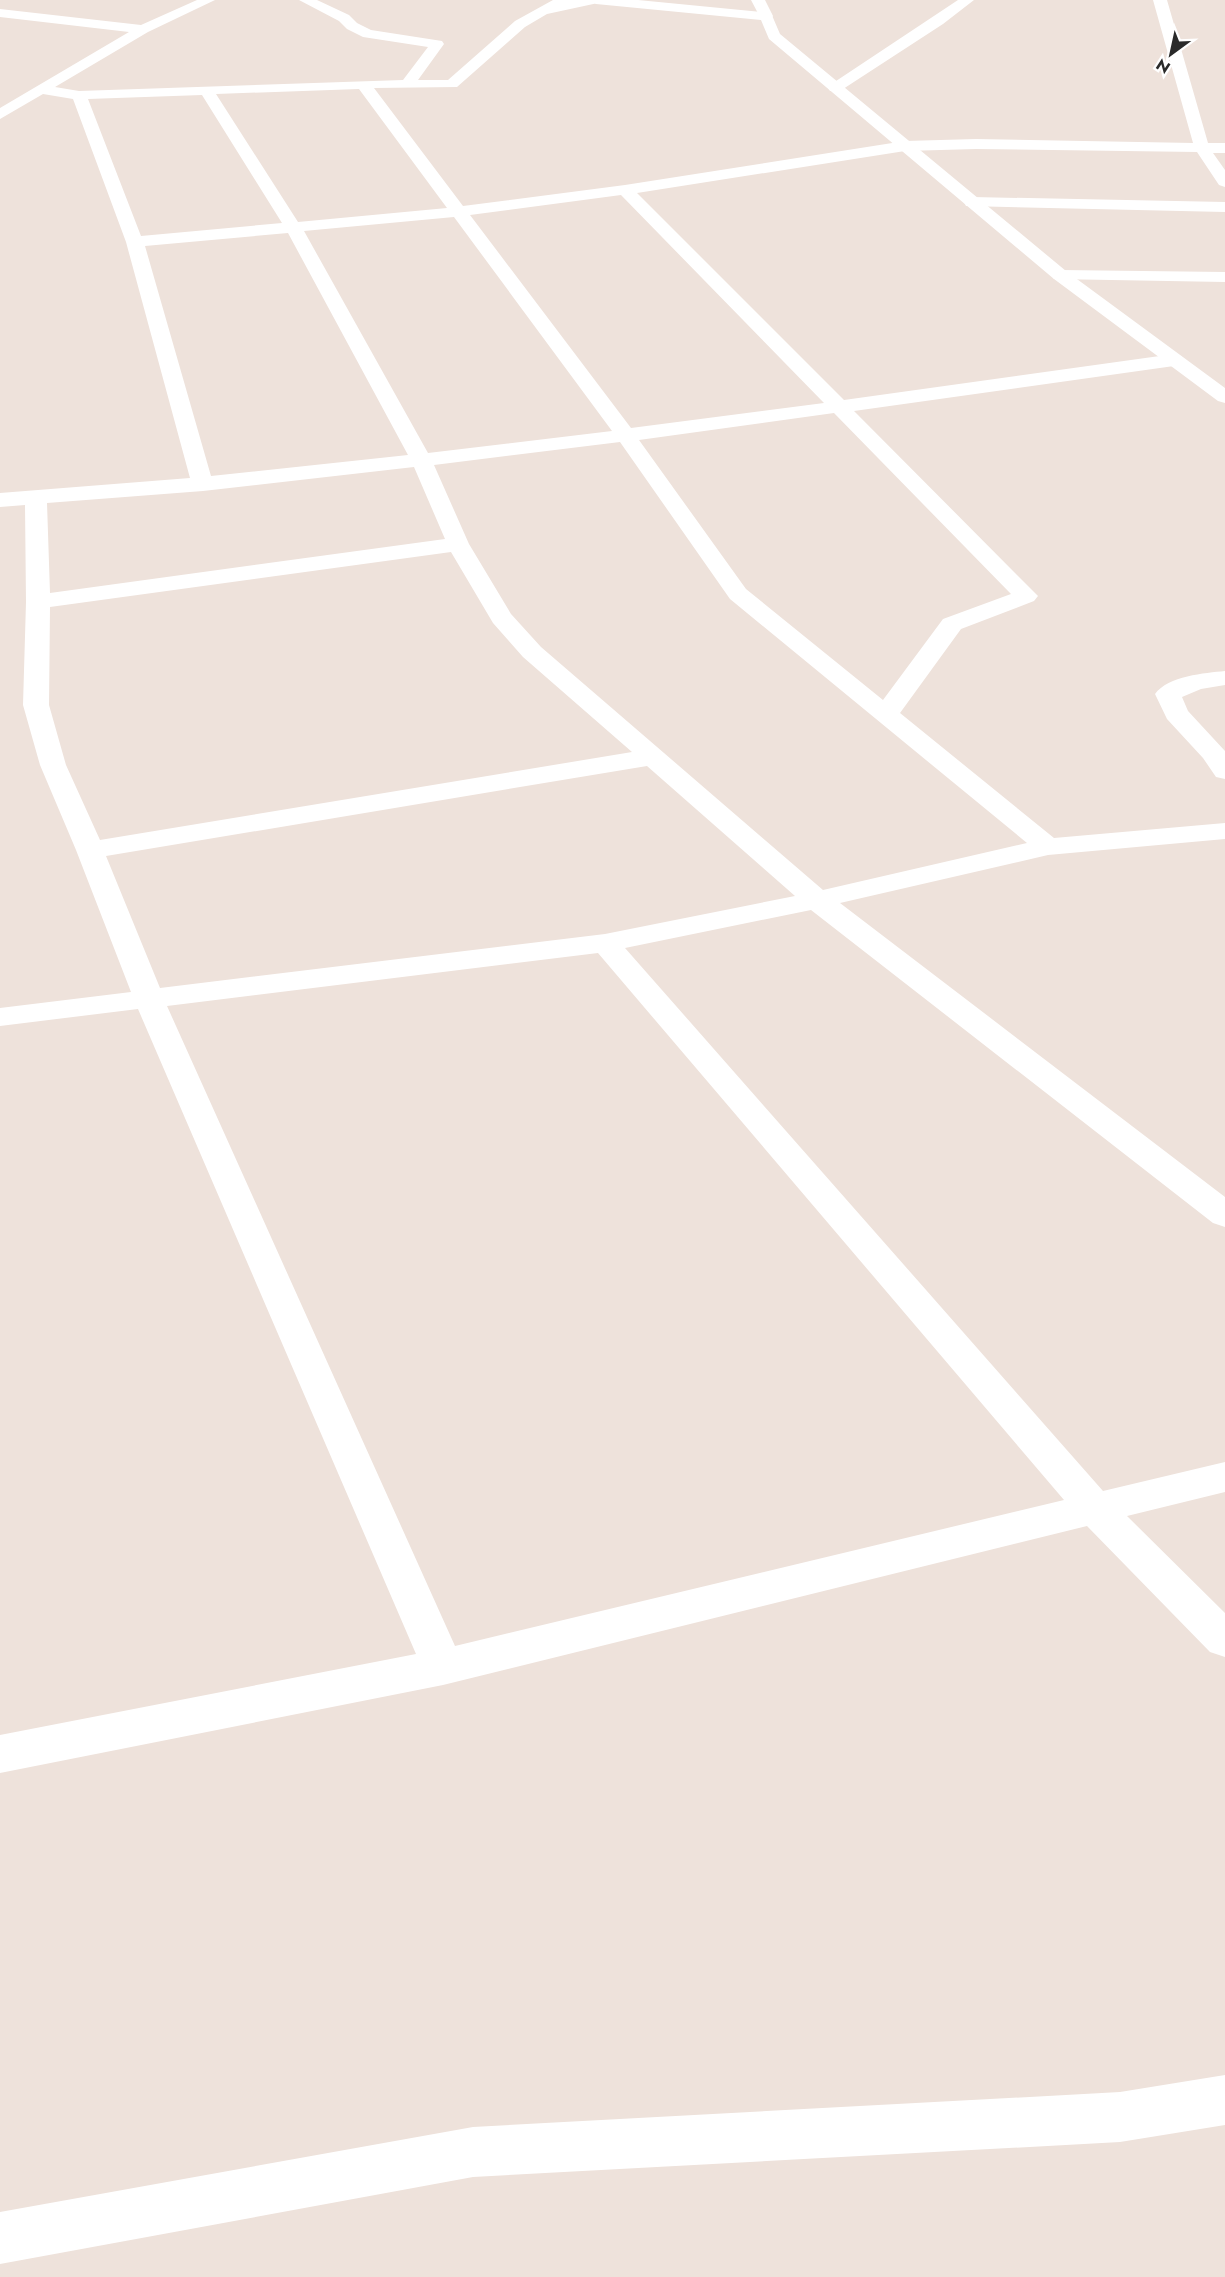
<svg xmlns="http://www.w3.org/2000/svg" width="1225" height="2277" font-family="Jost,sans-serif">
	<style>
		.lines { fill: none; stroke-linecap: round; stroke-linejoin: round }
		.street { fill: #fff; fill-rule: evenodd }
		.secondary { fill: #fff; fill-rule: evenodd }
	</style>
	<rect width="100%" height="100%" fill="#eee2db"/>
	<g class="lines">
		<!-- street -->
		<path class="street" d="M197 0H215L148 32 55 87 79 91 403 80 428 47 363 37 347 29 339 21 299 0H317L349 15 357 23 371 30 442 41 444 44 418 80H448L515 21 553 0H600L598 3 547 14 525 27 457 87 374 88 463 206 625 185 905 141 976 139 1193 143 1153 0H1167L1208 143H1225V153H1213L1225 170V187L1219 185 1197 152 976 149 905 151 637 193 844 400 1174 354 1181 356 1184 360 1181 364 1174 366 854 411 1038 596 1034 601 961 629 900 713 1054 838 1225 823V839L1048 855 840 903 1225 1197V1227L1213 1223 811 910 625 948 1103 1491 1225 1462V1492L1127 1516 1225 1613V1657L1210 1652 1087 1526 443 1685 0 1773V1735L416 1654 138 1009 0 1026V1008L131 992 76 850 40 765 23 705 26 602 25 505 0 507V493L190 478 126 242 73 99 43 94 0 119V108L129 32 0 17V9L141 25ZM359 89 447 208 298 222 216 94ZM202 95 282 223 141 236 88 99ZM621 195 824 403 631 428 470 215ZM454 217 612 431 428 453 304 231ZM288 233 408 455 211 476 145 246ZM834 413 1011 594 943 619 883 700 746 589 639 440ZM620 442 730 599 1027 843 823 890 541 647 511 614 469 544 434 465ZM414 467 445 539 50 593 47 503 203 491ZM451 552 493 623 523 657 632 752 100 840 66 765 49 705 50 607ZM647 766 795 896 605 934 160 988 106 856ZM598 953 1064 1500 455 1646 167 1006Z
			M751 0H765L773 16 771 19H761Z
			M958 0H974L943 24 840 91H830L828 88 830 85Z
			M972 197 1225 202V212L966 206 964 202 966 198Z
			M1060 270 1225 272V282L1054 279 1051 275 1054 271Z
			M1225 671V685L1201 689 1182 697 1188 711 1225 751V779L1216 777 1203 758 1167 719 1155 694C1168 676 1205 673 1225 671Z
			M1225 2075V2125L1120 2142 473 2177 0 2264V2212L473 2127 1120 2092Z"/>
		<!-- secondary -->
		<path class="secondary" d="M589 0H638L771 13 780 34 1066 271 1225 388V403L1218 401 1054 279 769 39 761 20 596 4Z"/>
	</g>
	<!-- north arrow -->
	<g transform="translate(1171 54) rotate(213)" stroke="#ffffff" stroke-width="4.5" paint-order="stroke">
	<path d="M0-4.5L10 22L0 15L-10 22Z" fill="#2a2a2a"/>
	<text y="-9" font-size="16" font-weight="bold" text-anchor="middle" fill="#2a2a2a">N</text>
	</g>
</svg>
